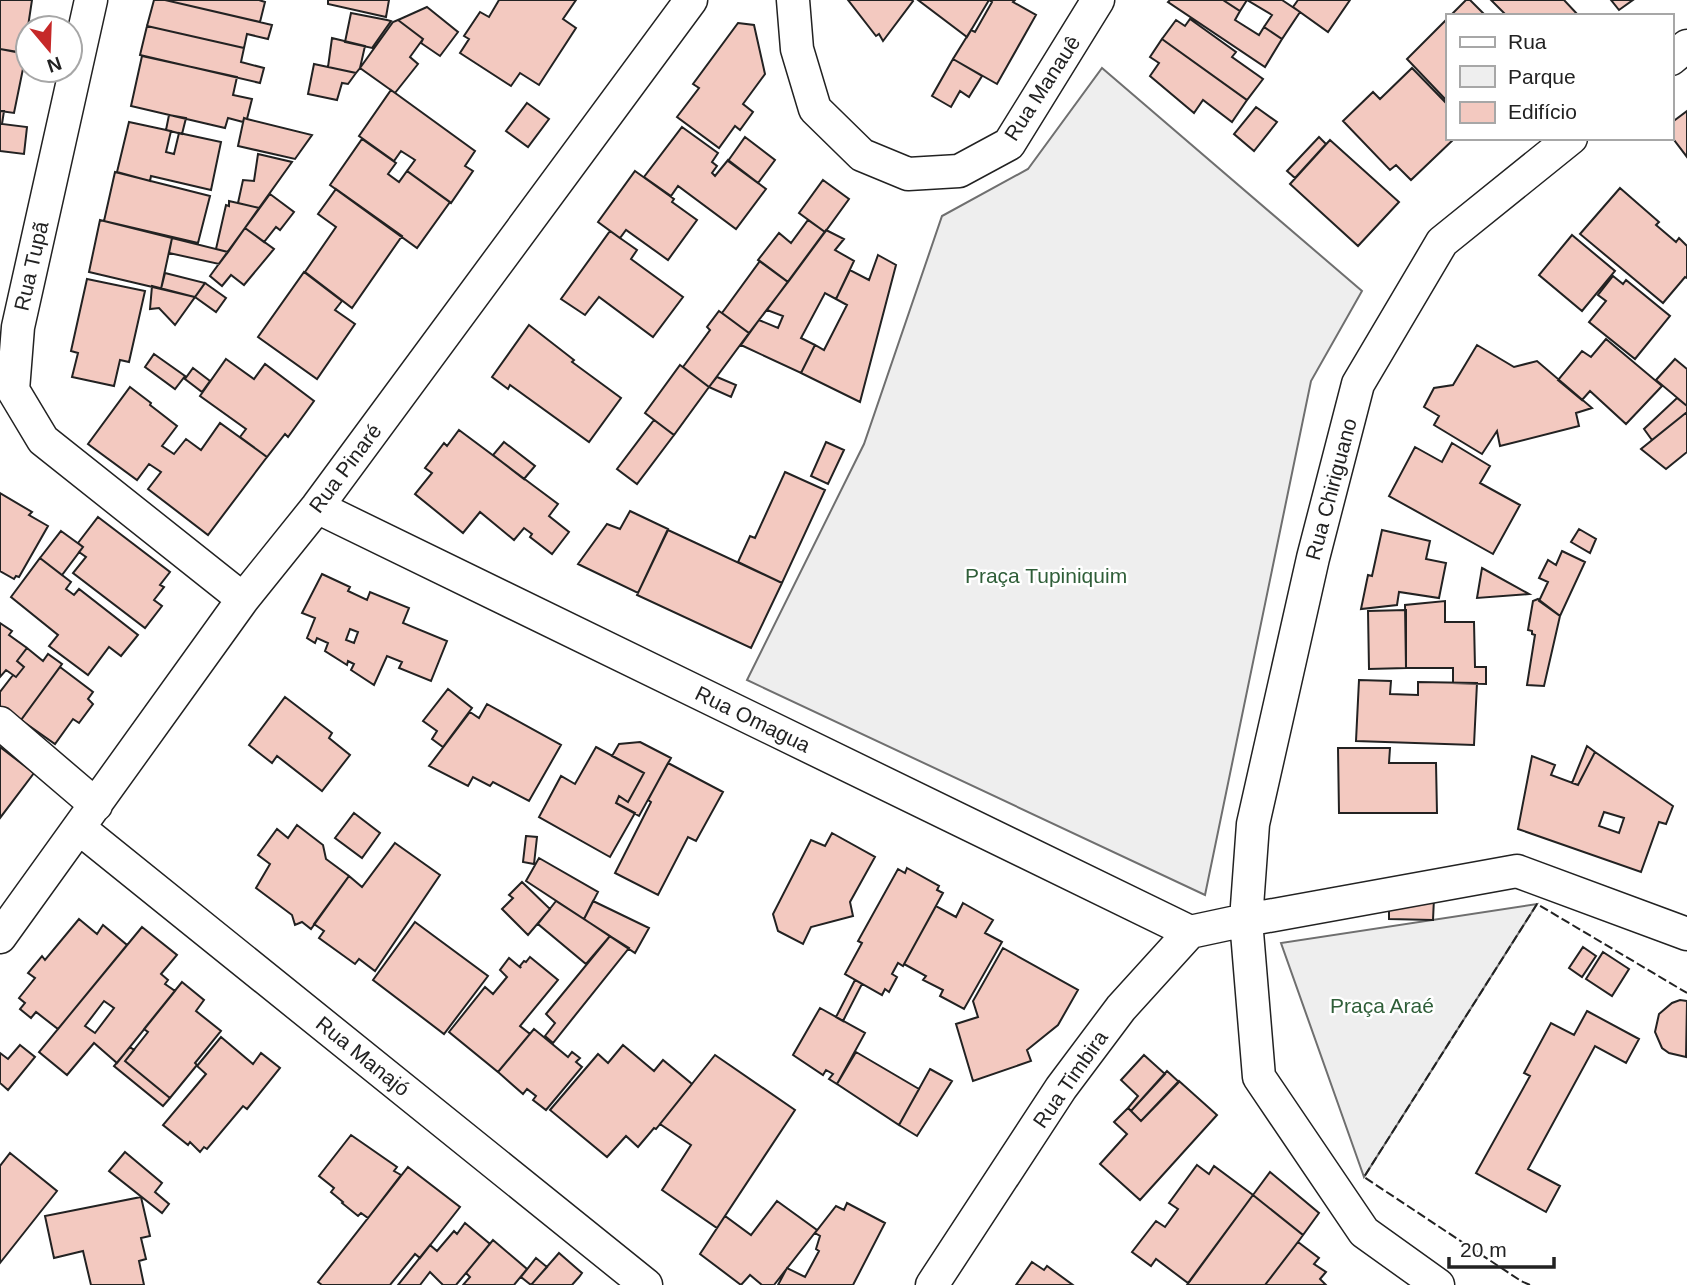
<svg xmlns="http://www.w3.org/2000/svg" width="1687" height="1285" font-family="Arial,sans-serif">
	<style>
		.green { fill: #eee; stroke: #6f6f6f; stroke-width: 2 }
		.building { fill: #f3c9c0; stroke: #222; stroke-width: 2; fill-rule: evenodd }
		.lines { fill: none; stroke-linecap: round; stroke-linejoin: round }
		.street-casing { stroke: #222; stroke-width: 35 }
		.street { stroke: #fff; stroke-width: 32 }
		.fence { stroke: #222; stroke-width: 2; stroke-dasharray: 9 3.5; stroke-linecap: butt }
		.labels { text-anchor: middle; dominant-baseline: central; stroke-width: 5; stroke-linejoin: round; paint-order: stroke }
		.street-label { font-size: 21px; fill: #222; stroke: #fff }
		.park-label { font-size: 21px; fill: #2f5e38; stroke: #fff }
	</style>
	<rect width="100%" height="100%" fill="#fff"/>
	<!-- green -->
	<path class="green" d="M1102 68 1362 291 1311 381 1205 895 747 680 864 444 942 216 1028 169Z
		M1537 904 1364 1177 1281 943Z"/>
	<!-- building -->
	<path class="building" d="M0 0H32L24 53 0 49Z
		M154 0H165L272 25 268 39 247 34 244 48 147 26Z
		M165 0H259L265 2 260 22Z
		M328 0H389L386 17 328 4Z
		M499 0H576L563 19 576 28 539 85 520 73 511 86 460 53 469 39 464 36 480 12 489 17Z
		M848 0H912L913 1 883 41 879 34 876 36Z
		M918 0H989L967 37Z
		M1015 0 1013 2 1036 15 997 84 953 59 971 30 975 32 992 2 989 0Z
		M1170 0H1223L1240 11 1235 20 1259 35 1264 27 1282 39 1265 67 1168 2Z
		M1223 0H1247L1240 11Z
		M1247 0H1282L1300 12 1282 39 1264 27 1272 15Z
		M1298 0H1350L1328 32 1293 7Z
		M1466 0H1470L1486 16H1450Z
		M1491 0H1564L1579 16H1507Z
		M1611 0H1633L1619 10Z
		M427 7 458 32 440 56 421 43 423 39 398 20Z
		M351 13 387 20 391 21 372 48 345 42Z
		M1190 19 1236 52 1232 57 1263 79 1247 100 1162 39 1176 20 1185 26Z
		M1447 19V101L1407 59Z
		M398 20 423 39 410 57 418 64 395 93 360 68 393 22Z
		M738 23 754 25 765 74 743 104 753 112 740 130 735 126 719 148 677 117 699 88 693 84Z
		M147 26 244 48 241 62 264 68 260 83 140 55Z
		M332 38 365 46 360 68 356 73 328 67Z
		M1162 39 1247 100 1232 122 1203 100 1194 113 1150 76 1159 63 1150 57Z
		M0 49 26 54 14 113 0 111Z
		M142 56 237 77 233 95 252 99 247 119 244 118 243 122 228 118 225 128 131 106Z
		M953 59 982 76 969 97 960 91 951 107 932 96Z
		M314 64 356 73 348 84 342 83 337 100 308 94Z
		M1412 68 1447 104V138H1455L1411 180 1396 165 1390 170 1343 121 1373 92 1380 99Z
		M391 90 475 151 465 166 473 171 451 203 407 171 415 160 401 151 394 161 359 136Z
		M527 103 549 119 528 147 506 131Z
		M1256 107 1277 122 1254 151 1234 134Z
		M0 111H4L2 124 27 127 24 154 0 151Z
		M1687 111V157L1671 136V123Z
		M169 115 186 118 182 134 166 130Z
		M244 118 247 119 312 135 295 159 238 146Z
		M129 122 171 131 166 152 174 154 179 133 221 142 211 190 151 176 150 181 117 172Z
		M682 127 718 153 712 162 717 166 712 173 715 176 728 160 766 189 736 229 678 186 671 196 644 177Z
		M745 137 775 160 758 183 728 161Z
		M1319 137 1326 144 1295 178 1287 171Z
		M362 139 396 163 388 174 399 182 407 171 450 202 417 248 330 185Z
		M1330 140 1399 202 1358 246 1290 184Z
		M258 154 292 162 259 208 238 203 243 180 254 181Z
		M635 171 674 199 672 202 697 220 668 260 626 230 620 238 598 222Z
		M115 172 210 196 198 243 104 221Z
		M823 180 849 199 825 232 799 213Z
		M1620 188 1659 222 1656 225 1676 242 1679 238 1687 246V278L1685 277 1663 303 1580 234Z
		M336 189 402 236 352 308 305 272 336 227 318 214Z
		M270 194 294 212 280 230 276 227 264 242 245 228Z
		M229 201 259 208 228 252 216 249 226 205 229 206Z
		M100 220 172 238 161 289 89 272Z
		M808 220 825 232 788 282 758 260 779 233 791 243Z
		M245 228 274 249 244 285 231 275 222 286 210 276Z
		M826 230 844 239 835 250 854 261 836 299 825 293 801 338 815 345 801 373 741 345 759 320 778 328 783 316 767 310Z
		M610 231 637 250 631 259 683 297 653 337 599 297 585 315 561 299Z
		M1572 235 1615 271 1582 311 1539 275Z
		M172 238 228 252 219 264 169 253Z
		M878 255 896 265 860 402 801 373 815 345 824 350 847 305 836 299 850 270 869 280Z
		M760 261 788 282 749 333 722 313Z
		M304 272 342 301 335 310 355 324 317 379 258 337Z
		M165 273 205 283 195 297 161 289Z
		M1613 276 1623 284 1626 280 1670 316 1635 359 1589 322 1606 301 1598 295Z
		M87 279 145 291 129 362 120 360 114 386 72 377 78 353 71 351Z
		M205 283 226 298 216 312 195 297Z
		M152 286 195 297 175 325 159 308 150 309Z
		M719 311 749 333 709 387 683 367 710 330 707 327Z
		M529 325 574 360 572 362 621 398 589 442 510 385 508 389 492 377Z
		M1606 339 1662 386 1626 424 1590 391 1582 400 1558 380 1582 351 1591 357Z
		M1477 345 1514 367 1537 361 1592 408 1576 413 1579 426 1500 446 1497 431 1482 454 1434 425 1439 416 1424 407 1434 388 1453 385Z
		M154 354 185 376 175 389 145 367Z
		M226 359 254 379 265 364 314 401 288 437 285 434 267 457 240 437 246 429 200 396Z
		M1675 359 1687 369V406L1656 380Z
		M680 365 709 387 674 435 645 413Z
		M193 368 210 381 202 392 185 379Z
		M717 377 736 385 731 397 709 387Z
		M130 387 151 403 150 405 177 426 162 446 174 454 186 439 201 450 220 423 267 457 208 535 148 489 161 472 149 464 137 480 88 444Z
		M1677 398 1687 406V412L1652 440 1644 429Z
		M1687 412V452L1666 469 1641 449Z
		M654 420 674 435 637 484 617 469Z
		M459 430 558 504 549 516 569 532 552 554 530 537 532 534 524 528 514 540 480 512 463 533 415 494 432 473 425 468 444 443 447 446Z
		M504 442 535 466 524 479 493 455Z
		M826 442 844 450 828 484 811 476Z
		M1452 443 1490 466 1480 483 1520 505 1493 554 1389 496 1415 447 1442 462Z
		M785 472 825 490 782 583 738 562 750 536 755 538Z
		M0 493 32 512 29 515 48 526 19 577 16 576 14 579 0 571Z
		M630 511 668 529 638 593 578 564 607 524 620 529Z
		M98 517 170 572 160 585 164 587 154 600 162 606 145 628 73 573 86 557 79 552 83 547 78 543Z
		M1579 529 1596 539 1590 553 1571 542Z
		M668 530 782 583 751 648 637 595Z
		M1382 530 1430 541 1426 559 1446 563 1439 598 1399 592 1397 605 1361 609 1368 575 1372 576Z
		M61 531 83 547 62 575 40 558Z
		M1562 551 1585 562 1560 616 1539 601 1548 582 1539 578 1548 560 1556 565Z
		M40 558 71 582 66 589 74 595 79 589 138 635 121 656 109 647 88 675 49 646 58 635 11 597Z
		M1482 568 1529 594 1477 598Z
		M322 574 350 587 348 591 367 600 370 592 409 608 403 623 447 641 431 681 399 668 402 662 387 656 374 685 351 670 354 664 348 661 347 665 325 651 328 643 317 638 315 643 307 638 315 618 302 613ZM350 629 358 632 354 643 346 640Z
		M1538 599 1560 616 1544 686 1527 685 1535 635 1532 634V631L1528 630 1533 601Z
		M1445 601V622H1474L1475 667H1486V684L1453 683V668H1406L1405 605Z
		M1406 610V668L1369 669 1368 611Z
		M0 623 12 631 9 635 27 648 17 661 24 667 16 677 6 670 0 677Z
		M27 648 43 661 48 654 62 664 21 720 8 710H0V692L13 675 16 677 24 667 17 661Z
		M60 667 93 692 88 699 93 704 79 723 73 719 55 744 21 720Z
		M1359 680 1391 681 1390 694 1418 695V682L1477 683 1474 745 1356 741Z
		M448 689 472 708 443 747 432 739 437 731 423 721Z
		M285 697 332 733 329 738 350 755 322 791 277 756 272 763 249 745Z
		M487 704 561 745 529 801 493 782 490 786 473 777 468 786 429 766 470 712 479 718Z
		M640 742 671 758 639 816 616 803 619 796 628 802 644 773 612 756 619 744Z
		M1587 746 1595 752 1578 785 1572 783Z
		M0 747 34 773 0 818Z
		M596 747 644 773 628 802 619 796 616 803 635 813 610 857 539 817 561 776 575 784Z
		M1338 748H1390L1389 763H1436L1437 813H1339Z
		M1595 752 1673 806 1666 824 1659 822 1641 872 1518 829 1532 756 1555 765 1551 775 1578 785ZM1604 812 1624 818 1619 833 1599 826Z
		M668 763 723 792 696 841 688 837 658 895 615 873 651 802 648 800Z
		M354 813 380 833 362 858 335 838Z
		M297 825 323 845 326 859 349 876 311 929 302 922 295 925 292 915 256 888 270 864 258 855 277 829 288 838Z
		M832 833 875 857 850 902 853 916 811 927 803 944 778 931 773 914 811 840 825 846Z
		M526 836 537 837 534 864 523 862Z
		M395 843 440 875 375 971 359 959 355 964 319 938 324 931 314 924 349 876 362 887Z
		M539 858 598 892 584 919 526 881Z
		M907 868 939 886 937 890 943 893 903 966 898 963 892 974 897 977 889 992 885 989 882 995 845 974 862 943 858 941 898 869 905 873Z
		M522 882 550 909 528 935 502 909 513 898 509 895Z
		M1389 897 1434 898 1433 920 1389 919Z
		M556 901 610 936 586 964 538 924Z
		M593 901 649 928 635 953 584 919Z
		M963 903 993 920 985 933 1002 942 964 1009 940 996 943 990 923 980 926 976 904 964 936 906 956 917Z
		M79 919 97 934 103 925 127 945 58 1029 36 1012 31 1018 20 1009 25 1003 19 998 35 978 28 973 42 956 45 960Z
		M415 922 488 976 444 1034 373 980Z
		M142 927 177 955 161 974 168 980 165 984 175 991 117 1063 94 1043 67 1075 39 1052ZM104 1001 114 1008 95 1033 85 1026Z
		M610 936 629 948 553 1043 545 1036 555 1023 546 1014Z
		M1583 947 1596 956 1582 977 1569 968Z
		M1003 948 1078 990 1058 1025 1027 1050 1031 1061 973 1081 956 1024 978 1017 973 1001Z
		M1603 952 1629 969 1612 996 1586 979Z
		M530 957 558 980 520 1026 530 1034 498 1072 449 1032 485 987 493 994 507 977 500 970 509 958 521 968 520 966 524 961 526 962Z
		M855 980 862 984 843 1021 836 1017Z
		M182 982 204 1000 196 1011 221 1031 195 1063 197 1065 170 1098 125 1061 148 1032 144 1029Z
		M1680 1000 1687 1001 1686 1057 1669 1053 1662 1048 1655 1032 1659 1014 1672 1003Z
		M820 1008 865 1033 837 1084 829 1079 833 1074 826 1070 823 1075 793 1055Z
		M1587 1011 1639 1039 1626 1063 1595 1046 1528 1169 1560 1186 1546 1212 1476 1173 1530 1076 1524 1073 1551 1023 1574 1035Z
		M534 1029 568 1057 572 1052 580 1058 576 1062 582 1067 546 1110 533 1100 536 1096 527 1089 523 1094 498 1072Z
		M221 1037 253 1064 261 1053 280 1068 247 1109 243 1106 207 1149 204 1147 200 1152 190 1142 188 1145 163 1125 206 1074 197 1066Z
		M20 1045 35 1057 8 1090 0 1083V1053L8 1059Z
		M623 1045 654 1071 663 1060 692 1084 656 1129 654 1128 638 1147 626 1136 607 1157 550 1110 598 1054 608 1063Z
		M130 1047 134 1050 125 1061 170 1098 163 1106 114 1066Z
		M856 1052 919 1089 899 1125 837 1084Z
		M715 1055 795 1110 717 1228 662 1190 691 1145 660 1124Z
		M1144 1055 1165 1074 1131 1111 1128 1108 1138 1096 1121 1080Z
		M930 1069 952 1081 917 1136 899 1125Z
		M1167 1071 1179 1082 1141 1121 1131 1111Z
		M1179 1081 1217 1115 1140 1200 1100 1164 1127 1134 1114 1122 1128 1108 1141 1121Z
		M351 1135 397 1167 394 1171 401 1175 368 1218 361 1213 358 1216 342 1203 343 1202 331 1192 334 1188 319 1176Z
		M125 1152 162 1183 155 1192 169 1204 162 1213 109 1171Z
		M10 1153 57 1191 0 1263V1166Z
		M1197 1165 1209 1174 1214 1166 1253 1195 1188 1283 1156 1259 1151 1266 1132 1252 1156 1221 1165 1227 1178 1209 1169 1203Z
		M408 1167 460 1207 420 1258 415 1254 390 1285H322L318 1282Z
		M1270 1172 1319 1213 1303 1235 1253 1195Z
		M1253 1195 1303 1235 1298 1242 1265 1285H1187Z
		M141 1197 150 1236 141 1238 146 1259 139 1261 144 1285H91L83 1251 54 1258 45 1216Z
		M777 1201 817 1230 774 1285H762L750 1275 741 1285 700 1254 725 1216 751 1235Z
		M847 1203 885 1223 853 1285H778L787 1268 805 1277 819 1251 816 1249 820 1236 815 1233 836 1206 844 1210Z
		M465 1223 490 1244 456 1285H443L430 1272 420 1285H398L430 1245 437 1251 454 1231 457 1234Z
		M493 1240 527 1269 514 1285H463L470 1277 466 1273Z
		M1298 1242 1319 1258 1314 1264 1326 1272 1320 1279 1326 1285H1265Z
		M559 1253 582 1273 579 1277 572 1285H531Z
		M536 1258 547 1267 531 1285 521 1277Z
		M1032 1262 1044 1270 1047 1266 1073 1285H1016Z"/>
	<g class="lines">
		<!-- street casing -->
		<g class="street-casing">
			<path id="street" d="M91 0 18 327 13 390 43 440 243 599
				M793 0 797 49 815 109 862 155 908 174 959 171 1009 144 1098 0
				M1671 59 1687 46
				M317 507 1190 932
				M0 723 96 805
				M79 828 646 1285
				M0 937 243 599 317 507 691 0
				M932 1285 1061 1088 1121 1008 1190 932 1246 920 1517 871 1687 934
				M1438 1285 1364 1232 1259 1077 1246 920 1253 824 1313 558 1358 384 1442 242 1571 138"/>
		</g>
		<!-- street -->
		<use href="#street" class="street"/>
		<!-- fence -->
		<path class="fence" d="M1530 1285 1521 1281 1364 1177 1537 904 1687 993"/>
	</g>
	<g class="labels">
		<!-- street labels -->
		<g class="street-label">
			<text transform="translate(1042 88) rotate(-57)">Rua Manauê</text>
			<text transform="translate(31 266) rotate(-77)">Rua Tupã</text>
			<text transform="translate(345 468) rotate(-53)">Rua Pinaré</text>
			<text transform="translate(1331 489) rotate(-75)">Rua Chiriguano</text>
			<text transform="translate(753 719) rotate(26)">Rua Omagua</text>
			<text transform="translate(363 1056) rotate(39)">Rua Manajó</text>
			<text transform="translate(1070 1079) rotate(-55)">Rua Timbira</text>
		</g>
		<!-- park labels -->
		<g class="park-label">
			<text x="1046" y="575">Praça Tupiniquim</text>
			<text x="1382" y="1005">Praça Araé</text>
		</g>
	</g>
	<!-- legend -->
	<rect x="1446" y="14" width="228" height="126" fill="#ffffff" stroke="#a7a7a7" stroke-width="2"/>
	<rect x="1460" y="37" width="35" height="10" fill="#ffffff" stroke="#a7a7a7" stroke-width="2"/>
	<text x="1508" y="49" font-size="21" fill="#222222">Rua</text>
	<rect x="1460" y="66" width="35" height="21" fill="#eeeeee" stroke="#a7a7a7" stroke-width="2"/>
	<text x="1508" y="84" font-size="21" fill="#222222">Parque</text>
	<rect x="1460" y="102" width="35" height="21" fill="#f3c9c0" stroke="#a7a7a7" stroke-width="2"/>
	<text x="1508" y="119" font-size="21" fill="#222222">Edifício</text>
	<!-- north arrow -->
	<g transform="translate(49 49) rotate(161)"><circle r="33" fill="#ffffff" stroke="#a7a7a7" stroke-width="2"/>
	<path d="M0-5L12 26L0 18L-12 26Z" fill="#c62828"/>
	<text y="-10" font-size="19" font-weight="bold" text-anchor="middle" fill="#222222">N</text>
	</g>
	<!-- scale -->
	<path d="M1449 1257v10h105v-10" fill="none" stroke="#222222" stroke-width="3.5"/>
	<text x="1460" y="1257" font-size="21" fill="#222222" stroke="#ffffff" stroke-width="5" paint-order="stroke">20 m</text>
</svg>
